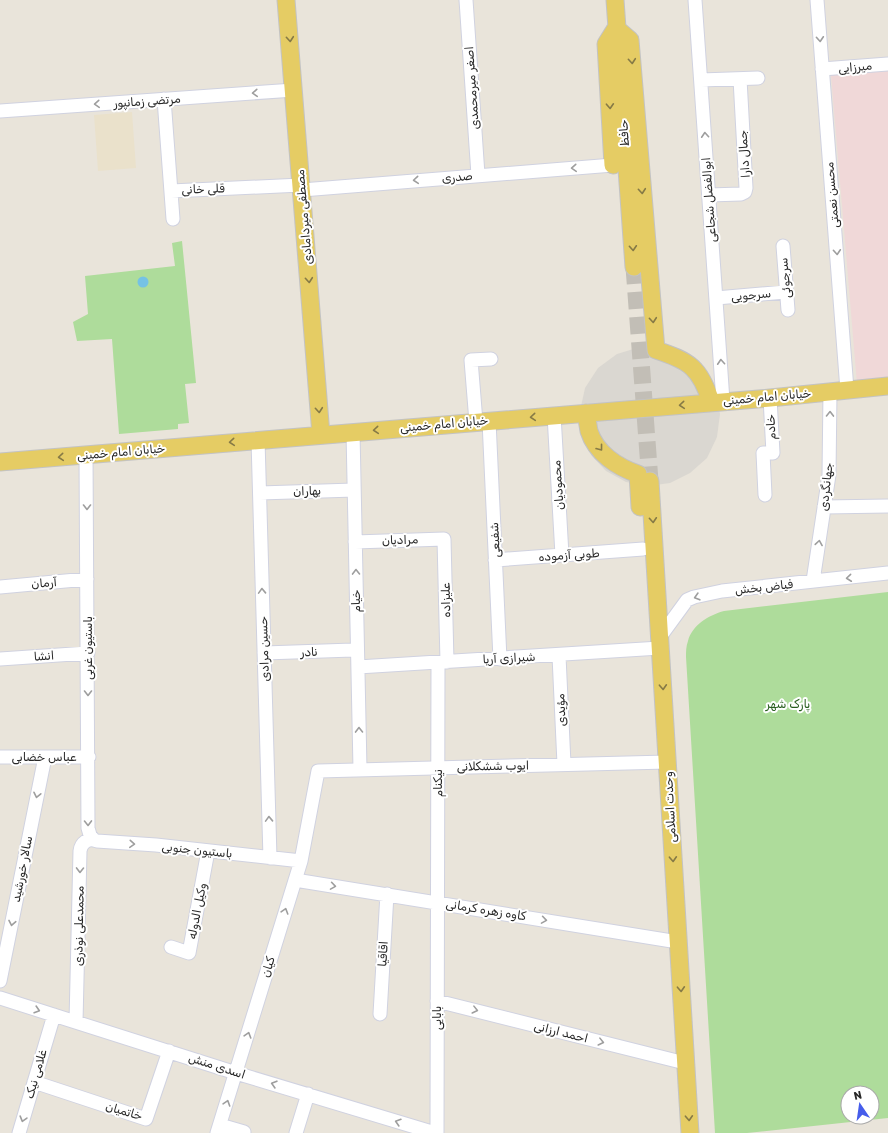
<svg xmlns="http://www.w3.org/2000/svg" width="888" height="1133" font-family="Rubik,Cairo,sans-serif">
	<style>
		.education { fill: #eae1cb }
		.medical { fill: #f0d8d8 }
		.green { fill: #aedc9b; fill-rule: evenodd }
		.plaza { fill: #dad7d1 }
		.water { fill: #75c2e4 }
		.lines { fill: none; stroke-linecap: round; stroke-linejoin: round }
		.major-tunnel { stroke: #c2beb6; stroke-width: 17; stroke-dasharray: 17 8; stroke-linecap: butt }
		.minor-casing { stroke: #d0d2e0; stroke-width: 15 }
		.major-casing { stroke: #c3c3c3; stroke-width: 19 }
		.minor { stroke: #fff; stroke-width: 13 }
		.major { stroke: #e5cc64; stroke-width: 17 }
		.oneway { stroke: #867a46 }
		.oneway2 { stroke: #9e9e9e }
		.labels { text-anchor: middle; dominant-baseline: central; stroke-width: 4; stroke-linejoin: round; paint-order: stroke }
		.street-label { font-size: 12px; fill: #282828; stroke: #fff }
		.park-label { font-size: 12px; fill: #295e1f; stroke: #fff }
	</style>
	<rect width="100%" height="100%" fill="#e9e4da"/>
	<!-- education -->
	<path class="education" d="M132 112 136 168 98 171 94 115Z"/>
	<!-- medical -->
	<path class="medical" d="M888 71V380L857 384 831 75Z"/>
	<!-- green -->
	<path class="green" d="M182 241 196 383 185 384 189 423 178 424V429L119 434 112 339 77 341 73 322 88 314 85 276 175 266 172 243Z
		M888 592V1118L747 1133H715L686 657C686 652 686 646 688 641 692 625 709 615 724 611ZM848 1093H872V1117H848Z"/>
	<!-- plaza -->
	<path class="plaza" d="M640 347 663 348 715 391 720 414 717 437 707 458 690 473 670 483 648 486 626 482 606 471 591 455 582 434 580 411 585 388 598 368 617 354Z"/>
	<!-- water -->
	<path class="water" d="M137.5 282a5.5 5.5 0 1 1 11 0a5.5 5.5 0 1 1-11 0Z"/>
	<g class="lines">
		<!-- major-tunnel -->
		<path class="major-tunnel" d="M634 267 650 481"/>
		<!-- minor casing -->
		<g class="minor-casing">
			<path id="minor" d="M466 0 478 175
				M695 0 723 401
				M817 0 847 390
				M822 69 888 64
				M701 80 758 78
				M164 99 173 219
				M0 111 294 90
				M302 190 613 165
				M171 191 301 185
				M709 195 741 194 745 192 746 188 740 79
				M783 246 788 310
				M716 298 786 292
				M554 415 562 555
				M489 421 500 659
				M476 422 471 360 491 359
				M353 432 360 769
				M258 440 270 858
				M86 454 88 828 90 835 94 840
				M260 493 354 490
				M765 495 763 453H773L770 398
				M824 507 888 506
				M355 542 444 539 447 662
				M495 560 643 549
				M813 581 829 475 830 392
				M0 587 87 579
				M660 637 687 600 694 597 722 591 888 573
				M264 653 353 650
				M559 656 564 764
				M0 659 88 653
				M358 667 660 648
				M0 757H89
				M295 880 678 942
				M171 947 189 953 208 851
				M0 981 45 757
				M0 998 236 1073 435 1133
				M437 1001 685 1063
				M380 1014 387 894
				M76 1022 80 851C81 843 88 837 97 841L156 845 301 861
				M34 1082 146 1119 169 1051
				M220 1125 244 1132
				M19 1133 54 1015
				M217 1133 301 861 318 771 667 762
				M296 1133 308 1094
				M437 1133 438 663"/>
		</g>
		<!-- major casing -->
		<g class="major-casing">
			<path id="major" d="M286 0 321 435
				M615 0 634 267
				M613 165 606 44 616 28 630 40 656 350C690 361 700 368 711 402
				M586 413C587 419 588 425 589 431 596 453 617 467 638 474L640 507
				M0 462 770 398 888 386
				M650 481 690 1133"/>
		</g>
		<!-- minor -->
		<use href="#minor" class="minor"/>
		<!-- major -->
		<use href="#major" class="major"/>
	</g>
	<!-- one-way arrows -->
	<defs><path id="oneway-chevron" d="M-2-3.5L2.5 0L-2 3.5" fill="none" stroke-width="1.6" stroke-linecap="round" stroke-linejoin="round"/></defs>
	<g class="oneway">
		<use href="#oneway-chevron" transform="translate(290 39) rotate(85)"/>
		<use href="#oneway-chevron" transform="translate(632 61) rotate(85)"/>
		<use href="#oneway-chevron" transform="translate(610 106) rotate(87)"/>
		<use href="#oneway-chevron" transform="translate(642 191) rotate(85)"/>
		<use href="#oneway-chevron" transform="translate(633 248) rotate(86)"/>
		<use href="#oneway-chevron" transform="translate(309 280) rotate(85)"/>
		<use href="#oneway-chevron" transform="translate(653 320) rotate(85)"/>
		<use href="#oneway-chevron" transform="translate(682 405) rotate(175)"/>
		<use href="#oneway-chevron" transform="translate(319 410) rotate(85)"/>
		<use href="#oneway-chevron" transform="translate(533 417) rotate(175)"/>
		<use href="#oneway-chevron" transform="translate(376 430) rotate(175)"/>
		<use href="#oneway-chevron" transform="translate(232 442) rotate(175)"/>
		<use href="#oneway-chevron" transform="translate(600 448) rotate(52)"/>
		<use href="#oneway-chevron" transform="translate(61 457) rotate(175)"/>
		<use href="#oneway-chevron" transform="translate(653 520) rotate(86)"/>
		<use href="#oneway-chevron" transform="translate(663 687) rotate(87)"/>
		<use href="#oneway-chevron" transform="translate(673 859) rotate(87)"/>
		<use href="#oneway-chevron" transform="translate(681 989) rotate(87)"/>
		<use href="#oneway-chevron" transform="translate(689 1118) rotate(87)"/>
	</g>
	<g class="oneway2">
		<use href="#oneway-chevron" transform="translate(820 39) rotate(86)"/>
		<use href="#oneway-chevron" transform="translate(255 93) rotate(176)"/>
		<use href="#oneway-chevron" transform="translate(97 104) rotate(176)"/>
		<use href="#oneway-chevron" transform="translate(705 135) rotate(-94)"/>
		<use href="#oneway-chevron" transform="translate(574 168) rotate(176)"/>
		<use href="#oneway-chevron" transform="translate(416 180) rotate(175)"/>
		<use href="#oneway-chevron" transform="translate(837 252) rotate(86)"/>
		<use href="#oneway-chevron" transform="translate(721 362) rotate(-94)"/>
		<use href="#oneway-chevron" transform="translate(830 414) rotate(-89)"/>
		<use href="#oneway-chevron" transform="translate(87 507) rotate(90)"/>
		<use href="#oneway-chevron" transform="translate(819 543) rotate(-81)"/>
		<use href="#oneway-chevron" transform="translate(356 572) rotate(-91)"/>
		<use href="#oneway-chevron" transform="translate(849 578) rotate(174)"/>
		<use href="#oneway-chevron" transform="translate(262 591) rotate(-92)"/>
		<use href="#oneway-chevron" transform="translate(697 597) rotate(164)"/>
		<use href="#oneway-chevron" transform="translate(88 693) rotate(90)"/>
		<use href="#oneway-chevron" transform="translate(359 730) rotate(-91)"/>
		<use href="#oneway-chevron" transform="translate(37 795) rotate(102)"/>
		<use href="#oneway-chevron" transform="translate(269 819) rotate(-92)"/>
		<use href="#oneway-chevron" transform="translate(88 823) rotate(89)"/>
		<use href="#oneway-chevron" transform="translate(132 844) rotate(4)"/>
		<use href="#oneway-chevron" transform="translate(80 870) rotate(91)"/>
		<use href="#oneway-chevron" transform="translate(333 886) rotate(9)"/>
		<use href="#oneway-chevron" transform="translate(285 911) rotate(-73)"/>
		<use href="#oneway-chevron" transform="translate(544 920) rotate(9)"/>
		<use href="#oneway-chevron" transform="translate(12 923) rotate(101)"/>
		<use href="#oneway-chevron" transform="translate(37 1010) rotate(17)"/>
		<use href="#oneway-chevron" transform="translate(475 1010) rotate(14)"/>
		<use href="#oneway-chevron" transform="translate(248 1035) rotate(-73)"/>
		<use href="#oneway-chevron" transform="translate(601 1042) rotate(14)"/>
		<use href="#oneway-chevron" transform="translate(274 1084) rotate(-164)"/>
		<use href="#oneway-chevron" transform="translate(227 1103) rotate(-72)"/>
		<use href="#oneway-chevron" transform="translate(23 1119) rotate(106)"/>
		<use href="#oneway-chevron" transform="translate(398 1122) rotate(-163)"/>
	</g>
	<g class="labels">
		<!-- street labels -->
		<g class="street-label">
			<text transform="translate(855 67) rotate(-5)">میرزایی</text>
			<text transform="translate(472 88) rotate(-94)">اصغر میرمحمدی</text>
			<text transform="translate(147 101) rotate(-4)">مرتضی زمانپور</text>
			<text transform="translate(624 133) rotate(-94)">حافظ</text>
			<text transform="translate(744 154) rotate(-94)">جمال دارا</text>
			<text transform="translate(457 177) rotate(-5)">صدری</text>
			<text transform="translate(203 189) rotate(-2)">قلی خانی</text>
			<text transform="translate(832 195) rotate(-95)">محسن نعمتی</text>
			<text transform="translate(709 200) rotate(-94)">ابوالفضل شجاعی</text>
			<text transform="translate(304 217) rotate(-95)">مصطفی میردامادی</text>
			<text transform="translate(785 278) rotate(-95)">سرجوئی</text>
			<text transform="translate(751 295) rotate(-5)">سرجویی</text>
			<text transform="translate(767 397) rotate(-5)">خیابان امام خمینی</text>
			<text transform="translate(444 424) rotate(-5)">خیابان امام خمینی</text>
			<text transform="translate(771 427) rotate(-93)">خادم</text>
			<text transform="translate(121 452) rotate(-5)">خیابان امام خمینی</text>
			<text transform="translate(558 485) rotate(-94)">محمودیان</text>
			<text transform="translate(826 487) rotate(-84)">جهانگردی</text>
			<text transform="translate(307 491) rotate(-2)">بهاران</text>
			<text transform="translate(400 540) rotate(-2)">مرادیان</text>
			<text transform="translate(495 540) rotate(-93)">شفیعی</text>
			<text transform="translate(569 555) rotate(-4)">طوبی آزموده</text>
			<text transform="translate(44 583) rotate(-5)">آرمان</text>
			<text transform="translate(764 587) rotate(-6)">فیاض بخش</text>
			<text transform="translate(446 600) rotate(-91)">علیزاده</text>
			<text transform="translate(356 601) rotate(-91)">خیام</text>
			<text transform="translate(88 648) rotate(-90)">باستیون غربی</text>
			<text transform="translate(264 649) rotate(-92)">حسین مرادی</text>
			<text transform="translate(309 652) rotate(-2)">نادر</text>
			<text transform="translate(44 656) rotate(-4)">انشا</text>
			<text transform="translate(509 658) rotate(-3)">شیرازی آریا</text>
			<text transform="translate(561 710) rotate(-93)">مؤیدی</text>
			<text x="44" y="757">عباس خضابی</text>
			<text transform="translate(493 766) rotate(-1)">ایوب ششکلانی</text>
			<text transform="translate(438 783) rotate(-90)">نیکنام</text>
			<text transform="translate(670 807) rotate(-93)">وحدت اسلامی</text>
			<text transform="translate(197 850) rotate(6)">باستیون جنوبی</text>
			<text transform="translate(22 869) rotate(-79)">سالار خورشید</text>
			<text transform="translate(486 910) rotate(9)">کاوه زهره کرمانی</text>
			<text transform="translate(197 911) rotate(-79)">وکیل الدوله</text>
			<text transform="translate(79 926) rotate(-89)">محمدعلی نوذری</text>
			<text transform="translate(383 954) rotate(-87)">اقاقیا</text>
			<text transform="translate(268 967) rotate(-73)">کیان</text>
			<text transform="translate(437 1018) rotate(-90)">بابایی</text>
			<text transform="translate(561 1032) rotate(14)">احمد ارزانی</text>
			<text transform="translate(217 1066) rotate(18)">اسدی منش</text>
			<text transform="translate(36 1074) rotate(-74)">غلامی نیک</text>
			<text transform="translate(124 1111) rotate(16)">خاتمیان</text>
		</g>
		<!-- park labels -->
		<g class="park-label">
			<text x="788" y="704">پارک شهر</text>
		</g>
	</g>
	<!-- north arrow -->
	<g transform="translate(860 1105) rotate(347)"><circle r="19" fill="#ffffff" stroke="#a9a9a9"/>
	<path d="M0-3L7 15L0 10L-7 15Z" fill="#465deb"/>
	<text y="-6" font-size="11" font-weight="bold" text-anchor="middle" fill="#282828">N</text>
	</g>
</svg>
